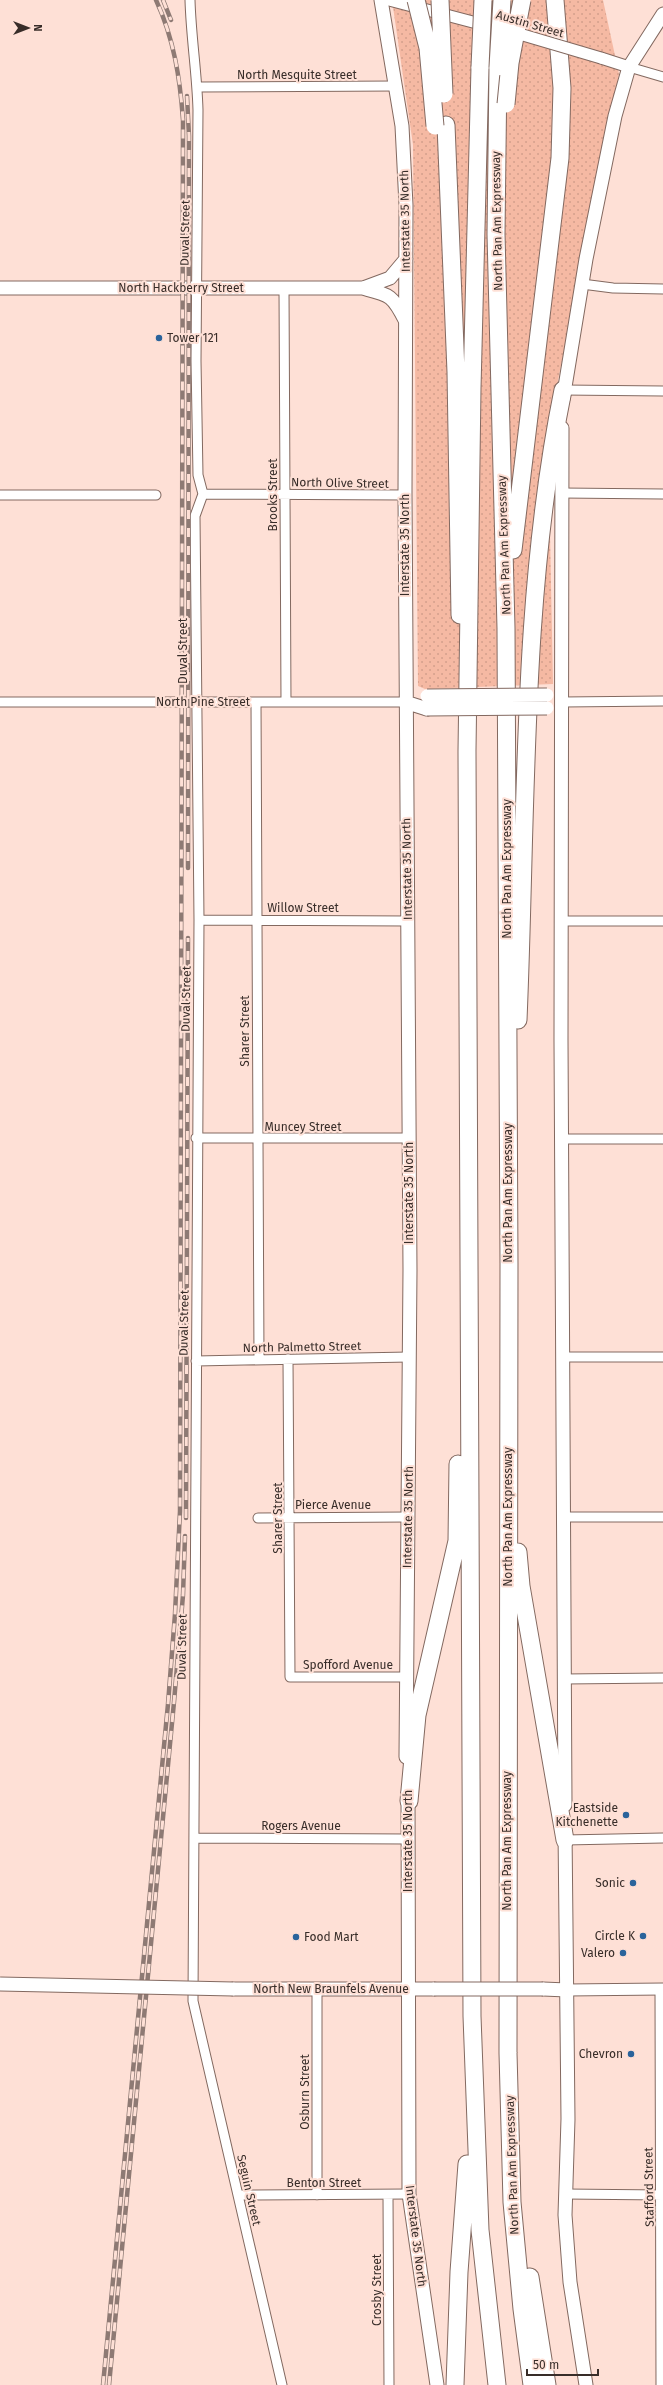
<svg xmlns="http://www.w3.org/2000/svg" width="663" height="2385" font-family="'Fira Sans',sans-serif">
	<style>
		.grass { fill: url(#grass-dots) }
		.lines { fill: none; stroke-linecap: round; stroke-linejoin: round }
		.minor-casing { stroke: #836960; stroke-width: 11 }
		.tertiary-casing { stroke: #836960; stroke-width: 13 }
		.secondary-casing { stroke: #836960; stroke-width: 15 }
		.motorway-casing { stroke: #836960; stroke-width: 19 }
		.minor { stroke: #fff; stroke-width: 9 }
		.tertiary { stroke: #fff; stroke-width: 11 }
		.secondary { stroke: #fff; stroke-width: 13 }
		.motorway { stroke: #fff; stroke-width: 17 }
		.rail-casing { stroke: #8e7a74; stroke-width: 4.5 }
		.rail { stroke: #fee0d6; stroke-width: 3; stroke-dasharray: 9; stroke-linecap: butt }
		.tertiary-bridge-casing { stroke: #836960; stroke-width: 13; stroke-linecap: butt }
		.secondary-bridge-casing { stroke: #836960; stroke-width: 15; stroke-linecap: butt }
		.motorway-bridge-casing { stroke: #836960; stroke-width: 19; stroke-linecap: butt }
		.tertiary-bridge { stroke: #fff; stroke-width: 11 }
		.secondary-bridge { stroke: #fff; stroke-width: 13 }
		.motorway-bridge { stroke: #fff; stroke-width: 17 }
		.poi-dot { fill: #2a639b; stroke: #fee0d6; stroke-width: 1.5 }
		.labels { text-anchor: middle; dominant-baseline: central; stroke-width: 4; stroke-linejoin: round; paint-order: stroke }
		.street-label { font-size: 12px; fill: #382d29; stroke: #fee0d6 }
		.poi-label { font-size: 12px; fill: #382d29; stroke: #fee0d6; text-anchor: end }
	</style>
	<defs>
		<pattern id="grass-dots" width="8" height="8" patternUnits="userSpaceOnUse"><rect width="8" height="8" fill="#f5b9a3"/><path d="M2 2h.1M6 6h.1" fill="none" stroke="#d39f8c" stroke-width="1.8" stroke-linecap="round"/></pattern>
	</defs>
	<rect width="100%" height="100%" fill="#fee0d6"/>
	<!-- grass -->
	<path class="grass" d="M392 0H603L619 74 557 385 550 533 553 684 425 689 418 686 413 145Z"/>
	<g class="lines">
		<!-- minor casing -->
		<g class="minor-casing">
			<path id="minor" d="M190 0C191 37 197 73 198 110L196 361 198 475 203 494 195 516 199 920 193 2001 282 2385
				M629 67 663 77
				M198 87 396 86
				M582 284 613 288 663 289
				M284 288 286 702
				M563 390 663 391
				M562 493 663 494
				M203 494 405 495
				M0 495H156
				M0 702H405
				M256 702 259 1360
				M563 702 663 701
				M199 920 408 921
				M561 921H663
				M196 1138H409
				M562 1139H663
				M563 1357H663
				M288 1359 290 1677H406
				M196 1361 409 1357
				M563 1517H663
				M258 1518 408 1517
				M564 1679 663 1678
				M195 1838 408 1839
				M565 1840 663 1838
				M317 1989V2195
				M660 1989 661 2385
				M565 2194 663 2195
				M238 2195 409 2194
				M388 2195 389 2385"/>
		</g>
		<!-- tertiary casing -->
		<g class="tertiary-casing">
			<path id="tertiary" d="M389 0 507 31
				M601 58 629 67
				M567 1990 663 1989"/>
		</g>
		<!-- secondary casing -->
		<g class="secondary-casing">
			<path id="secondary" d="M381 0 402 126 406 205 405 495 410 1270 406 1757
				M0 288H362C389 295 392 294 405 320
				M363 288 390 278 406 259
				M563 399 586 259 615 116 629 67 663 14
				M562 428 561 1040 565 1805
				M405 702 427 709
				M408 1793 409 2194 437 2385
				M565 1830 568 2119 565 2215 570 2282 586 2385
				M233 1989H434
				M543 1989 567 1990"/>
		</g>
		<!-- motorway casing -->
		<g class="motorway-casing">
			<path id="motorway" d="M480 67 472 388 467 751 472 2016 480 2230 497 2385
				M498 67 496 234 506 628 509 1263 508 2053 512 2202 522 2309 532 2385
				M446 125 456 372 460 615
				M513 550 560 158 562 88 555 0
				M518 1020C527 810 521 596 563 390
				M518 1552 521 1586 565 1840
				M409 1801 417 1715 457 1541 458 1464
				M530 2277 547 2385
				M455 2385 459 2272 467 2164"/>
		</g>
		<!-- minor -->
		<use href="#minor" class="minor"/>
		<!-- tertiary -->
		<use href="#tertiary" class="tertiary"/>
		<!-- secondary -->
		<use href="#secondary" class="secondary"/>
		<!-- motorway -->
		<use href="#motorway" class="motorway"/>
		<!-- rail casing -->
		<g class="rail-casing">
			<path id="rail" d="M163 0 171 20
				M187 96 189 136 188 868
				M186 1518 188 938
				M103 2385 168 1704 175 1614 180 1511 183 120C180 78 174 39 156 0
				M109 2385 174 1702 183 1595 185 1536"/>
		</g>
		<!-- rail -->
		<use href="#rail" class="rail"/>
		<!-- tertiary-bridge casing -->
		<g class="tertiary-bridge-casing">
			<path id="tertiary-bridge" d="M523 35 601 58"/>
		</g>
		<!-- secondary-bridge casing -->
		<g class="secondary-bridge-casing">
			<path id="secondary-bridge" d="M427 696 547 695
				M427 709 547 708
				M0 1984 233 1989
				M434 1989H543"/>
		</g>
		<!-- motorway-bridge casing -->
		<g class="motorway-bridge-casing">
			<path id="motorway-bridge" d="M416 0 428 48 435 126
				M440 0 444 94
				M480 67 483 0
				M498 67 502 0
				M506 104 510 63 522 0"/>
		</g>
		<!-- tertiary-bridge -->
		<use href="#tertiary-bridge" class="tertiary-bridge"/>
		<!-- secondary-bridge -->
		<use href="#secondary-bridge" class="secondary-bridge"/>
		<!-- motorway-bridge -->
		<use href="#motorway-bridge" class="motorway-bridge"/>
	</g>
	<!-- markers -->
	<g class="poi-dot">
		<circle cx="159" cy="338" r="4"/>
		<circle cx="626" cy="1815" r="4"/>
		<circle cx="633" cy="1883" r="4"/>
		<circle cx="643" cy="1936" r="4"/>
		<circle cx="296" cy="1937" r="4"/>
		<circle cx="623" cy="1953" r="4"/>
		<circle cx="631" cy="2054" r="4"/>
	</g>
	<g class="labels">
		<!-- street labels -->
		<g class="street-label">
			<text transform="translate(530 24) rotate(16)">Austin Street</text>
			<text x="297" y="75">North Mesquite Street</text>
			<text transform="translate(405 221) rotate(-91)">Interstate 35 North</text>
			<text transform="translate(497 221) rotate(-91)">North Pan Am Expressway</text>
			<text transform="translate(185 233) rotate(-89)">Duval Street</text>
			<text x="181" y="288">North Hackberry Street</text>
			<text transform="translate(340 483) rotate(1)">North Olive Street</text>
			<text transform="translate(273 495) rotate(-90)">Brooks Street</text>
			<text transform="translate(405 545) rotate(-90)">Interstate 35 North</text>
			<text transform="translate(504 545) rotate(-92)">North Pan Am Expressway</text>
			<text transform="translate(183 651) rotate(-90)">Duval Street</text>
			<text x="203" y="702">North Pine Street</text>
			<text transform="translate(407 869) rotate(-91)">Interstate 35 North</text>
			<text transform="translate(507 869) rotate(-90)">North Pan Am Expressway</text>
			<text x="303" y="908">Willow Street</text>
			<text transform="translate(186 999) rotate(-89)">Duval Street</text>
			<text transform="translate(245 1031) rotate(-90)">Sharer Street</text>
			<text x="303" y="1127">Muncey Street</text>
			<text transform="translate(409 1193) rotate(-90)">Interstate 35 North</text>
			<text transform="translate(508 1193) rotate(-90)">North Pan Am Expressway</text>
			<text transform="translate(184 1323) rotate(-89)">Duval Street</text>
			<text transform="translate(302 1347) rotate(-1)">North Palmetto Street</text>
			<text x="333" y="1505">Pierce Avenue</text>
			<text transform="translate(408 1517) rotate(-89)">Interstate 35 North</text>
			<text transform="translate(508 1517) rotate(-90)">North Pan Am Expressway</text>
			<text transform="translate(278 1518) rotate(-90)">Sharer Street</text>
			<text transform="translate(182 1647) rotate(-89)">Duval Street</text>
			<text x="348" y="1665">Spofford Avenue</text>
			<text x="301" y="1826">Rogers Avenue</text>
			<text transform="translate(408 1841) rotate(-90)">Interstate 35 North</text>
			<text transform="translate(507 1841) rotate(-90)">North Pan Am Expressway</text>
			<text x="331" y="1989">North New Braunfels Avenue</text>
			<text transform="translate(305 2092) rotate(-90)">Osburn Street</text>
			<text transform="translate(512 2165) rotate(-92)">North Pan Am Expressway</text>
			<text x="324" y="2183">Benton Street</text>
			<text transform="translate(649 2187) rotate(-91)">Stafford Street</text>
			<text transform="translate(249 2190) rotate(77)">Seguin Street</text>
			<text transform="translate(416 2236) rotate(83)">Interstate 35 North</text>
			<text transform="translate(377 2290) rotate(-90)">Crosby Street</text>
		</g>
		<!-- poi labels -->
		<g class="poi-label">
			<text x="167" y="338" text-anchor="start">Tower 121</text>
			<text x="618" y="1808">Eastside<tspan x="618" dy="14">Kitchenette</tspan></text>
			<text x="625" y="1883">Sonic</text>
			<text x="635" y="1936">Circle K</text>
			<text x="304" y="1937" text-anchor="start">Food Mart</text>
			<text x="615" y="1953">Valero</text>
			<text x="623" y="2054">Chevron</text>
		</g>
	</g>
	<!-- north arrow -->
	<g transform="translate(28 28) rotate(90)" stroke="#fee0d6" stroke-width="3" paint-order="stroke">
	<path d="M0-3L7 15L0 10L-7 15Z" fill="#382d29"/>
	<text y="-6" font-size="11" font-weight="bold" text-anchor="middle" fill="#382d29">N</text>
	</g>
	<!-- scale -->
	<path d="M527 2369v6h71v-6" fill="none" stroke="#382d29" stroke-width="2"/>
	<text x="533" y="2369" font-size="12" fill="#382d29" stroke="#fee0d6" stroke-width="3" paint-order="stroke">50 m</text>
</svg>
